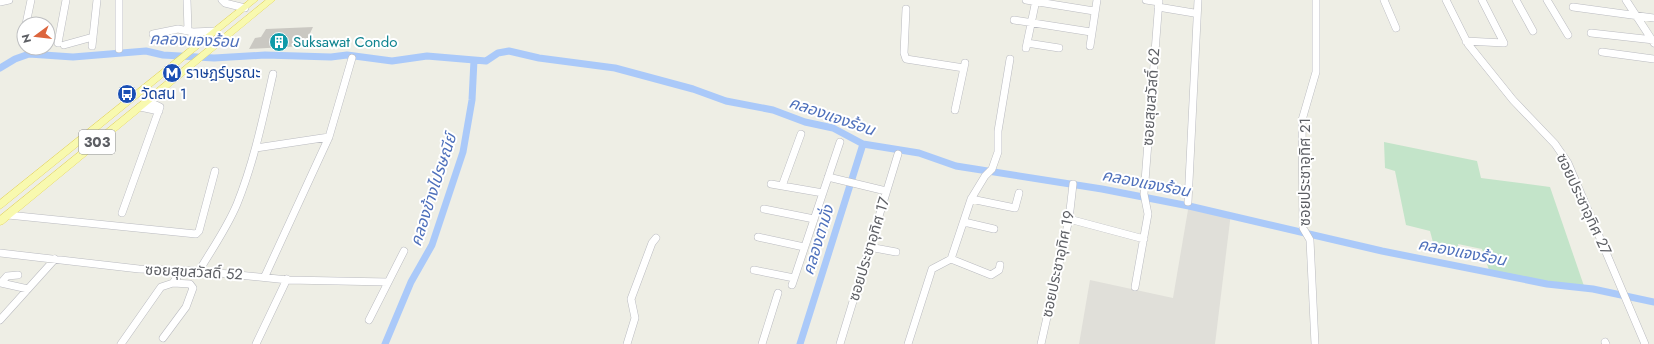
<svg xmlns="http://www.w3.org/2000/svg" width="1654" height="344" font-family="Jost,'Noto Sans Thai',sans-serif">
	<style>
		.industrial { fill: #e0dfd9 }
		.green { fill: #c3e4c9 }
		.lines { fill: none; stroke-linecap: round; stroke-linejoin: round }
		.canal { stroke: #aac9f9; stroke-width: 7 }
		.building { fill: #cac8c2 }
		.minor-casing { stroke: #babbc0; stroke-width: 8 }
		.major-casing { stroke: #e7d965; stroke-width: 1 }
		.minor { stroke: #fff; stroke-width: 7 }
		.major { fill: #f8f9af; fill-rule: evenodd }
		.labels { text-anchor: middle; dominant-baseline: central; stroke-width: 4; stroke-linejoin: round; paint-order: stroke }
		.shield { fill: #fff; stroke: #8e8f92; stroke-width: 1 }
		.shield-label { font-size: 14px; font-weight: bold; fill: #5d5f64 }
		.culture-label { font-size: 15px; fill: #0d838f; stroke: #fff; text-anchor: start }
		.transit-label { font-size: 15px; fill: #164399; stroke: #fff; text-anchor: start }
		.street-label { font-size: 15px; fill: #5d5f64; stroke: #fff }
		.water-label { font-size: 16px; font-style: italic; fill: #4e70bb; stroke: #fff }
	</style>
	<rect width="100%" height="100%" fill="#eeeee5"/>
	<!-- industrial -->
	<path class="industrial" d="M1189 204 1231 213 1215 344H1079L1090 280 1173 298Z"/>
	<!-- green -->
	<path class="green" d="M1384 142 1477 161 1481 178 1550 187 1584 286C1563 291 1512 275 1489 270L1482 249 1458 244 1459 250 1434 246 1430 231 1406 225 1395 171 1385 168Z"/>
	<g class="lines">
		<!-- canal -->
		<path class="canal" d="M0 68 15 59 29 54 73 57 146 51 163 55 214 58 265 55 331 57 347 55 392 61 427 56 486 61 498 53 509 51 539 58 615 68 693 89 726 101 773 110 805 122 833 128 863 144 919 153 956 166 1102 189 1189 206 1382 251 1547 284 1593 289 1654 302
			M385 344 411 282 432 245 463 152 472 100 474 60
			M800 344 863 144"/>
	</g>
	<!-- building -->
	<path class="building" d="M313 27 304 46 249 49 255 38 261 37 266 29Z"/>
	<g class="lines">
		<!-- minor casing -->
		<g class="minor-casing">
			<path id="minor" d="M119 0V49
				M187 0 188 30
				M222 0 225 3 245 8
				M1026 0 1094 11
				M1146 0 1159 2
				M1384 0 1396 28
				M1446 0 1468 44 1513 100 1555 144 1568 163 1645 344
				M1516 0 1533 31
				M1547 0 1568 35
				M1626 0 1654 43
				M0 2 9 0
				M1158 7 1194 13
				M1573 7 1654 18
				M906 9 904 53 906 59 964 68
				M1014 20 1091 32
				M26 24 31 0
				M1591 33 1654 40
				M153 34 178 29 193 32 216 31
				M1466 41 1504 43 1482 0
				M58 43 66 0
				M1027 43 1059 48
				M64 45 93 37
				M92 46 97 0
				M1090 46 1097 0
				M1026 48 1036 0
				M1602 52 1654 59
				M140 107 159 111
				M955 110 965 63
				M256 148 329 137
				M828 177 886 191
				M771 184 823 193
				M782 186 801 134
				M971 199 1015 208 1019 193
				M1188 202 1198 0
				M764 209 814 219
				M122 213 160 107 147 101
				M8 215 196 234 199 231 215 171
				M1069 219 1144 239
				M964 222 994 229
				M758 237 804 247
				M869 247 896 252
				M0 253 139 269 199 271 288 280 388 282
				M951 259 991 275 999 270 1000 265
				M754 270 794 278
				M199 271C212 249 227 228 237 204 254 162 263 118 273 74
				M18 275 7 276 1 283 28 289
				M265 276 329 137 352 58
				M792 285 840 142
				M1135 287 1148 214 1144 194 1159 0
				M0 320 55 259
				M369 320 404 251
				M163 338 186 307 193 288 190 284 173 283 181 271
				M1605 342 1606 344
				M121 344 161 287 173 283
				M256 344 287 279
				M627 344 635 318 631 299 652 243 656 238
				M762 344 778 293
				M840 344 898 154
				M908 344 932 269 951 259 971 199 985 176 992 169 998 152V131L1010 59
				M1041 344 1069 219 1073 184
				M1315 344 1310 240 1303 228 1302 120 1316 72V0"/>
		</g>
		<!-- major casing -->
		<g class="major-casing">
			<path id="major" d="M249 0H258L3 207 0 209V200Z
				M266 0H275L3 224 0 225V216Z"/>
		</g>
		<!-- minor -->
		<use href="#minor" class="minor"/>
		<!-- major -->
		<use href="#major" class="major"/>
	</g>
	<!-- icons -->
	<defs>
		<g id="building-disc" transform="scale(1)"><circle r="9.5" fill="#0f9aa8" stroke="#fff"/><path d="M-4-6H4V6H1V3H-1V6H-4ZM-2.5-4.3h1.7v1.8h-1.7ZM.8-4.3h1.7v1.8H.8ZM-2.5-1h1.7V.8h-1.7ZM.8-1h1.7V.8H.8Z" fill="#fff"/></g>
		<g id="metro-disc" transform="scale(1)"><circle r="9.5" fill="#1a4fb4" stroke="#fff"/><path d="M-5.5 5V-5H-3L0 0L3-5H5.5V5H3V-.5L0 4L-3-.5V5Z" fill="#fff"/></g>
		<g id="bus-disc" transform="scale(1)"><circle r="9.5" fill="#1a4fb4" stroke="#fff"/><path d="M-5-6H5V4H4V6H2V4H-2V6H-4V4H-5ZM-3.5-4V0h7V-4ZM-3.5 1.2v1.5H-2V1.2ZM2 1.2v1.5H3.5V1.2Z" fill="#fff"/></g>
	</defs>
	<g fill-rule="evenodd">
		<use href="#building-disc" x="279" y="42"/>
		<use href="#metro-disc" x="172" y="73"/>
		<use href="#bus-disc" x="127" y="94"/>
	</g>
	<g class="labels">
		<!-- shield labels -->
		<rect class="shield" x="79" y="130" width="36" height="24" rx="3"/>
		<g class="shield-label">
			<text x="97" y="142">303</text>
		</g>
		<!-- culture labels -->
		<g class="culture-label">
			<text x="293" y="42">Suksawat Condo</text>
		</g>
		<!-- transit labels -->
		<g class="transit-label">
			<text x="186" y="73">ราษฎร์บูรณะ</text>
			<text x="141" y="94">วัดสน 1</text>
		</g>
		<!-- street labels -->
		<g class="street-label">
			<text transform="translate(1151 97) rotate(-86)">ซอยสุขสวัสดิ์ 62</text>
			<text transform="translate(1305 172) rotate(-90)">ซอยประชาอุทิศ 21</text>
			<text transform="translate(1584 204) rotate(65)">ซอยประชาอุทิศ 27</text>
			<text transform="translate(869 249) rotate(-73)">ซอยประชาอุทิศ 17</text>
			<text transform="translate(1058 264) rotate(-78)">ซอยประชาอุทิศ 19</text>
			<text transform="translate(194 272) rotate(3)">ซอยสุขสวัสดิ์ 52</text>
		</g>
		<!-- water labels -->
		<g class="water-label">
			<text transform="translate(194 40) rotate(2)">คลองแจงร้อน</text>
			<text transform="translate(832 116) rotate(19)">คลองแจงร้อน</text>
			<text transform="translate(1146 183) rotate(11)">คลองแจงร้อน</text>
			<text transform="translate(433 190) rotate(-72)">คลองข้างไปรษณีย์</text>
			<text transform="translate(818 240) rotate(-73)">คลองตามั่ง</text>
			<text transform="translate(1462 252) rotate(11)">คลองแจงร้อน</text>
		</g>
	</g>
	<!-- north arrow -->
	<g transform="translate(36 36) rotate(255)"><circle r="19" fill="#ffffff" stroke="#bebfc1"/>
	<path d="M0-3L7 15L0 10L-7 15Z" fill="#dc653d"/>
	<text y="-6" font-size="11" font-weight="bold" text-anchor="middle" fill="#5d5f64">N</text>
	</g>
</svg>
